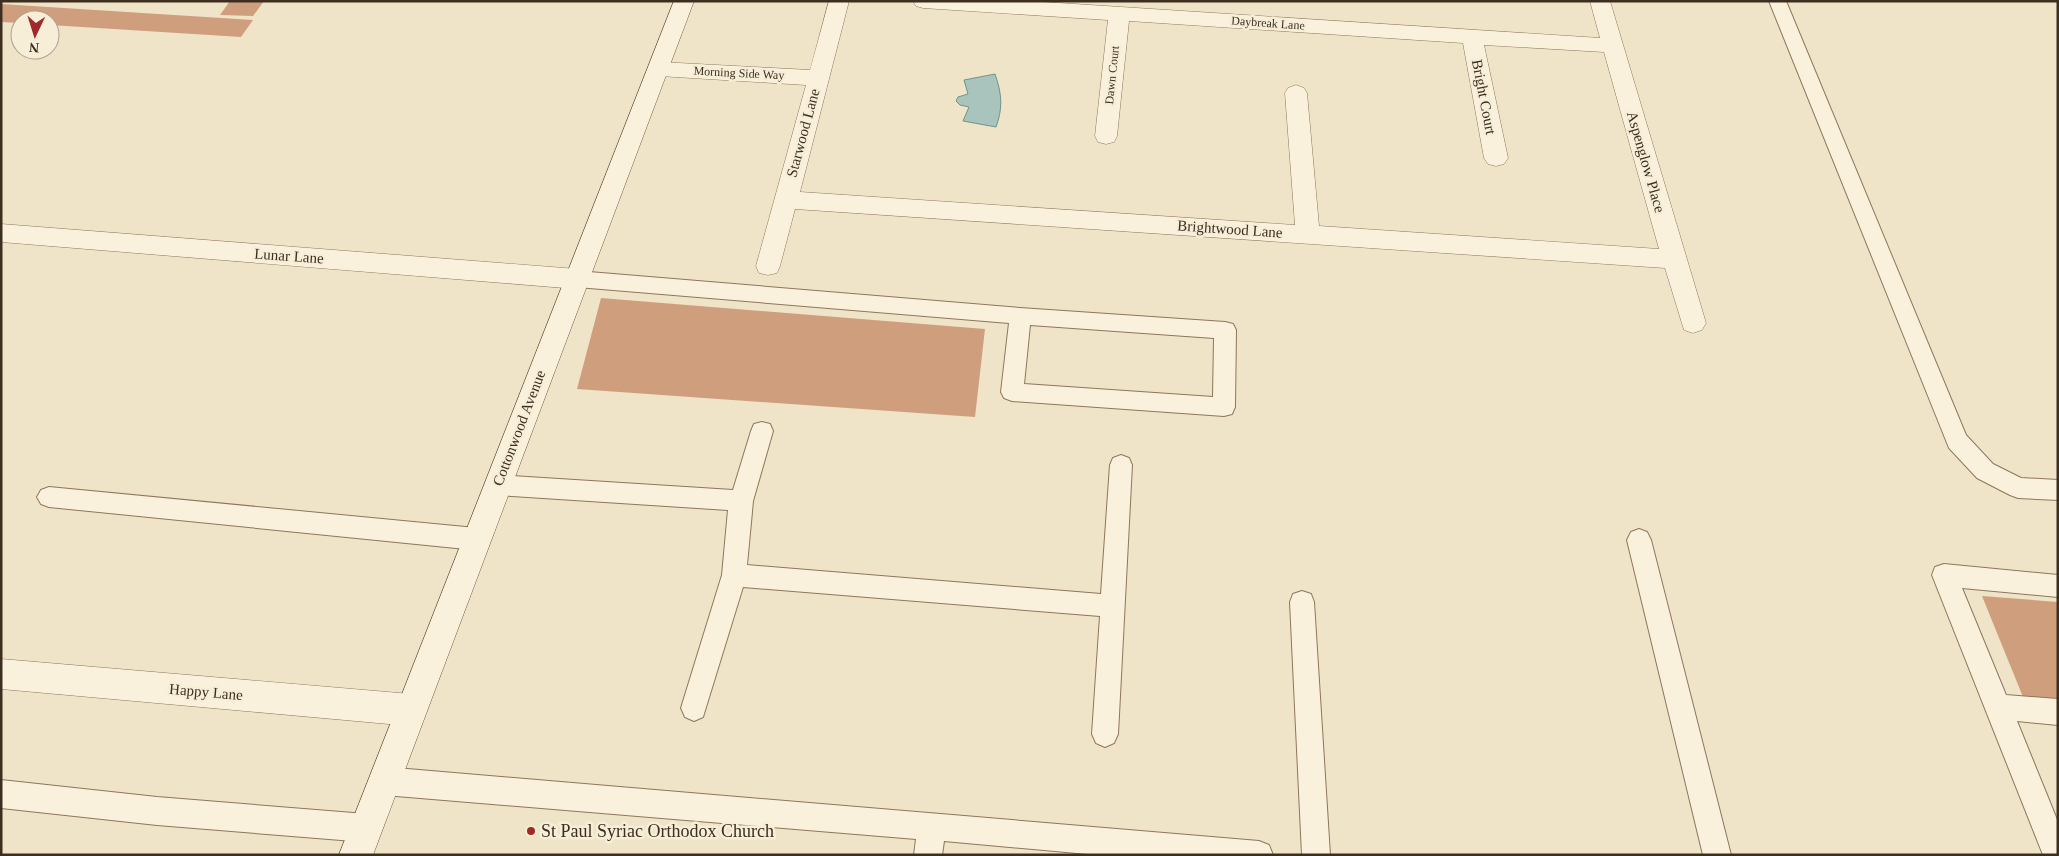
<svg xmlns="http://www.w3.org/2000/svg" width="2059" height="856" font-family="'Times New Roman',serif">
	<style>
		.water { fill: #a9c4bc; stroke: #6f938a }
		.building { fill: #cf9f7d }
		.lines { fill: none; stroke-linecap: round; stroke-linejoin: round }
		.lane-casing { stroke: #8d765c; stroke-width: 2 }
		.street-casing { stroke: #8d765c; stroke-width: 1 }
		.secondary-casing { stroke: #6f573f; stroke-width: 1 }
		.lane { fill: #faf1dc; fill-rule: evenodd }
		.street { fill: #faf1dc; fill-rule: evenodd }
		.secondary { fill: #faf1dc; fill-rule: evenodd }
		.poi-dot { fill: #9e2a2b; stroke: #f7eed8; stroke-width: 2 }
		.labels { text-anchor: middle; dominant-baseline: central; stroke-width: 5; stroke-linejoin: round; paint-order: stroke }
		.far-street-label { font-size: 12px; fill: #3d2e20; stroke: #f7eed8 }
		.street-label { font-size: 15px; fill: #3d2e20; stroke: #f7eed8 }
		.near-poi-label { font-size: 18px; fill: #3d2e20; stroke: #f7eed8; text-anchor: start }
	</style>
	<rect width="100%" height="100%" fill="#f0e4c8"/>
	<!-- water -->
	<path class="water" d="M995 74C1002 94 1003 108 996 127L963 121 969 107 960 105 956 101 958 97 968 94 964 80Z"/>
	<!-- building -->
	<path class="building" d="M230 1H264L253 16 220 15Z
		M1 4 253 20 241 37 50 25V20H20V23L1 22Z
		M601 298 985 329 975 417 577 389Z
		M1982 596 2058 602V700L2023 697Z"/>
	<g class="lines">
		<!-- lane casing -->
		<g class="lane-casing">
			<path id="lane" d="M1769 1H1786L1966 435 1993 464 2021 478 2058 480V500L2018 498 2010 495 1977 478 1949 448Z
				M577 271 1020 308 1225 322 1233 324 1236 330 1235 407 1232 414 1224 416 1012 401 1004 398 1001 392 1009 323 577 287 570 285 567 279 570 273ZM1030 325 1214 338 1213 397 1024 384Z
				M762 422 770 424 773 431 753 501 747 565 1101 594 1110 465 1113 458 1121 455 1129 458 1132 465 1118 734 1114 743 1105 747 1096 743 1092 734 1100 616 743 587 703 717 694 721 685 717 681 708 722 575 728 510 497 495 489 492 485 485 489 478 497 475 733 490 751 431 754 424Z
				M49 487 476 528 484 531 488 539 484 547 476 550 49 507 41 504 37 497 41 490Z
				M1639 529 1647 532 1651 540 1731 855H1703L1627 540 1631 532Z
				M1944 564 2058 575V597L1962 588 2006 695 2058 699V725L2017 721 2058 822V855H2043L1932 575 1935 567Z
				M1302 591 1311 594 1314 602 1330 855H1302L1290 602 1293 594Z
				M384 767 1259 841 1269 845 1273 855H1099L944 841 942 855H914L916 839 384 795 374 791 370 781 374 771Z
				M1 780 157 797 366 814 376 818 380 828 376 838 366 842 157 825 1 808Z"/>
		</g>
		<!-- street casing -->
		<g class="street-casing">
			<path id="street" d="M829 1H849L800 192 1295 225 1285 93 1288 88 1296 85 1304 88 1307 93 1319 226 1659 249 1604 52 1484 45 1508 158 1504 164 1496 166 1488 164 1484 158 1463 43 1129 21 1117 136 1114 142 1106 144 1098 142 1095 136 1108 20 923 8 916 6 913 1H1028L1600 38 1590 1H1610L1706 323 1702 330 1693 333 1684 330 1665 268 795 209 780 266 777 273 768 275 759 273 756 266 806 85 659 76 651 74 648 69 651 64 659 62 810 70Z
				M1 224 577 269 586 272 590 279 586 286 577 289 1 242Z
				M1 659 411 694 422 699 427 710 422 721 411 726 1 689Z"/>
		</g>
		<!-- secondary casing -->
		<g class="secondary-casing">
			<path id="secondary" d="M674 1H694L373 855H339Z"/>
		</g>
		<!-- lane -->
		<use href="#lane" class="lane"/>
		<!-- street -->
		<use href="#street" class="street"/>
		<!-- secondary -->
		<use href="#secondary" class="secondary"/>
	</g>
	<!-- markers -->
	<circle class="poi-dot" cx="531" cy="831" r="5"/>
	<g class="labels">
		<!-- far-street labels -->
		<g class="far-street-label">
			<text transform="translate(1268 23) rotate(4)">Daybreak Lane</text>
			<text transform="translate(739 73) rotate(3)">Morning Side Way</text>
			<text transform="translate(1112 75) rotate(-84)">Dawn Court</text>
		</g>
		<!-- street labels -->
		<g class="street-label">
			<text transform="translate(1484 97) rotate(79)">Bright Court</text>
			<text transform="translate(803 133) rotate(-75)">Starwood Lane</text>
			<text transform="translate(1646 162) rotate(74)">Aspenglow Place</text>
			<text transform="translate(1230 229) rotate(4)">Brightwood Lane</text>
			<text transform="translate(289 256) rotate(4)">Lunar Lane</text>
			<text transform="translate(519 428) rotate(-69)">Cottonwood Avenue</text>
			<text transform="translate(206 692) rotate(5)">Happy Lane</text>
		</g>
		<!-- near-poi labels -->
		<g class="near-poi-label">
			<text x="541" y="831">St Paul Syriac Orthodox Church</text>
		</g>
	</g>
	<!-- border -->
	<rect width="2059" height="856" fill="none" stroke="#3d2e20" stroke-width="5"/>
	<!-- north arrow -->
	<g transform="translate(35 35) rotate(184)"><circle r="24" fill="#f7eed8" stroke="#ada18e"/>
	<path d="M0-4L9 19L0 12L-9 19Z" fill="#9e2a2b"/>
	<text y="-8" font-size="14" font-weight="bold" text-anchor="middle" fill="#3d2e20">N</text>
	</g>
</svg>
